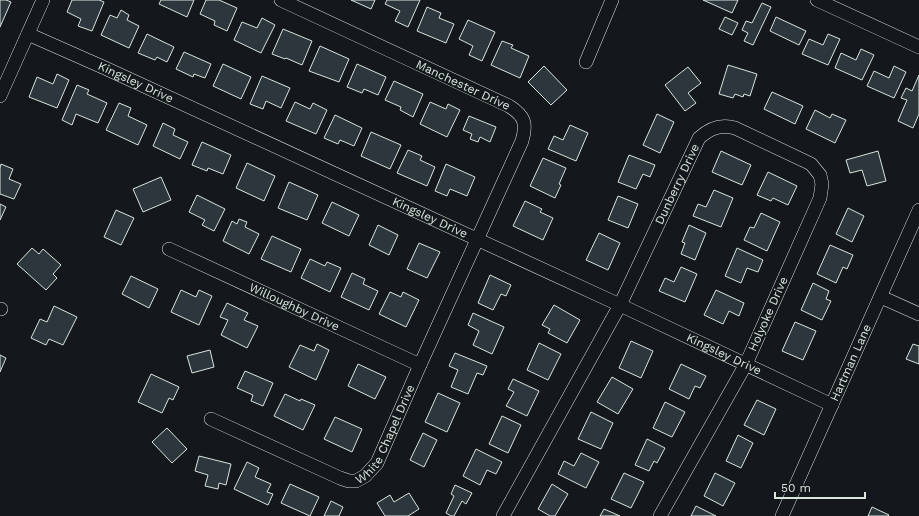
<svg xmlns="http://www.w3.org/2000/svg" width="919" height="516" font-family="'Work Sans',sans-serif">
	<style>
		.building { fill: #2c363c; stroke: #d8e6dc }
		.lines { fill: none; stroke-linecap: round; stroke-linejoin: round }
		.minor-casing { stroke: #d8e6dc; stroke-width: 14 }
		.minor { stroke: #14181c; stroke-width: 13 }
		.labels { text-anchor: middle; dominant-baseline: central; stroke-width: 3; stroke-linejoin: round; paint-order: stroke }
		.street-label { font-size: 12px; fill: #d8e6dc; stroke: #14181c }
	</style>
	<rect width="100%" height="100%" fill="#14181c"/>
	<!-- building -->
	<path class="building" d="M0 0H6L11 2 0 27Z
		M72 0H99L104 2 92 31 78 26 81 19 67 12Z
		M161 0H194L187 17 159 4Z
		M206 0H219L237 8 227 31 214 25 215 21 200 14Z
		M351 0H375L371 9Z
		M387 0H420L408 27 395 21 400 11 385 4Z
		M703 0H738L732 13Z
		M762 3 771 7 753 45 744 41 748 33 742 30 746 21 752 23Z
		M427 7 441 13 439 18 454 24 446 43 417 31Z
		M121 10 129 15 127 20 139 26 129 48 101 35 110 15 117 18Z
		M725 17 738 23 732 35 719 29Z
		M776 17 806 31 799 45 770 31Z
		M262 18 275 25 261 53 234 40 242 22 257 28Z
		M468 20 495 32 482 61 469 55 473 46 459 39Z
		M283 29 312 41 302 65 286 58 285 59 272 54Z
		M147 34 174 47 167 62 157 57 155 60 138 53Z
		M828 34 840 39 828 65 802 54 809 39 823 45Z
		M502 41 513 45 511 48 529 56 520 78 491 65Z
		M320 46 349 59 339 82 309 71Z
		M861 49 874 55 862 80 835 68 841 53 856 60Z
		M184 52 211 64 205 78 194 74 193 77 176 69Z
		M223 64 251 77 241 99 213 86Z
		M357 64 386 77 378 95 364 89 362 93 347 87Z
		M728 65 757 74 750 96 744 94 743 97 735 94 733 98 719 94Z
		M544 66 567 90 551 105 528 82Z
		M894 66 906 72 894 98 867 86 874 71 889 78Z
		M688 67 701 83 688 93 696 103 685 111 665 85Z
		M57 74 69 80 57 108 29 97 37 77 53 84Z
		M919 75V114L913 128 898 121 907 100 901 98 906 88 912 91Z
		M262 76 290 88 281 108 266 101 263 109 250 104Z
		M394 81 423 94 413 117 400 110 401 107 385 100Z
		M77 85 89 90 87 94 107 103 98 123 76 114 72 125 62 120Z
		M772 92 803 106 795 124 764 109Z
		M295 102 310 109 313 103 327 110 316 134 286 121Z
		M430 102 446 109 448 104 460 110 447 137 420 124Z
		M119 103 131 108 128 116 147 125 138 145 106 130Z
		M815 110 830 118 832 114 846 120 835 143 806 129Z
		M657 114 674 122 660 153 643 145Z
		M335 115 362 128 354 146 340 140 338 144 324 138Z
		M469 116 496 127 490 142 480 137 478 142 470 139 472 134 463 130Z
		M163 123 175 129 173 135 188 142 180 159 153 146Z
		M570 125 588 133 576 161 548 149 554 136 563 140Z
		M371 132 401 145 390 169 361 156Z
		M202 142 231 155 223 174 208 168 207 171 192 165Z
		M408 150 422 156 420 160 435 167 427 186 397 173Z
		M721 151 751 165 742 185 712 172Z
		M878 151 886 181 867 186 862 170 850 173 846 160Z
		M629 155 655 165 650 177 643 174 636 189 618 182Z
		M543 158 566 168 559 184 561 185 555 198 530 186Z
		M247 163 275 176 264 201 236 188Z
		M1 164 13 169 9 179 21 184 14 199 0 194V168Z
		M446 164 475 177 467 196 450 189 447 196 435 191Z
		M768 172 797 186 788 205 773 198 771 201 757 195Z
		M161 177 171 200 143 212 133 189Z
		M289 182 318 195 307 220 278 208Z
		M714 190 733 198 721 227 693 216 698 204 706 207Z
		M197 195 225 209 214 231 202 225 205 220 189 212Z
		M618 196 638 204 628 228 608 220Z
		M525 201 542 209 540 212 553 218 543 240 513 226Z
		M332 202 359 215 349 236 322 223Z
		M0 204 6 207 0 220Z
		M848 208 864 216 852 242 836 234Z
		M116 210 134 218 121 245 104 237Z
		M761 213 780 222 767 251 744 240 750 227 754 228Z
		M239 219 247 222 245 227 259 234 249 254 223 241 232 221 237 224Z
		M378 225 398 235 389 255 369 245Z
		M689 225 706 233 695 260 681 254 685 243 682 242Z
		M599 233 620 243 608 270 586 260Z
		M272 236 301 249 291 272 261 259Z
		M419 243 440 252 427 278 407 269Z
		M830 245 853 255 847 269 843 267 836 283 817 274Z
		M32 248 39 254 43 249 61 265 53 274 57 278 46 290 17 264Z
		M737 248 763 260 758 272 747 268 741 283 725 276Z
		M310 259 325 266 327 262 341 268 330 292 301 278Z
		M681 267 697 274 685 302 659 291 665 278 674 282Z
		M352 273 365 279 363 284 378 291 369 310 341 297Z
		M490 275 511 285 506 296 501 294 493 310 478 303Z
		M131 276 158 289 149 308 122 294Z
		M813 283 829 291 826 299 831 301 822 320 801 310Z
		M181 290 196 297 199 290 212 296 199 325 171 312Z
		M716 290 744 303 739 316 729 311 723 324 704 315Z
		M390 292 401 297 403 292 419 300 406 327 379 314Z
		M227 303 248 313 244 320 258 326 247 348 221 335 228 320 220 317Z
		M554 305 580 320 567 343 548 333 550 329 542 325Z
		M54 306 77 317 63 345 49 339 46 345 31 338 40 319 47 322Z
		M473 313 504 327 492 354 473 345 479 331 468 325Z
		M795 322 816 331 803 360 782 351Z
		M631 341 653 351 641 378 619 368Z
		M539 343 561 354 548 380 527 370Z
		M317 344 329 350 316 380 289 367 300 345 314 351Z
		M913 344 919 346V364L906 359Z
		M210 350 214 367 192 373 187 356Z
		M455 353 487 366 483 375 477 373 468 394 451 387 458 370 449 366Z
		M0 355 6 358 0 372Z
		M358 364 386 377 375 399 348 386Z
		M681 364 706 376 700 388 695 386 689 399 669 389Z
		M245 371 273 383 263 406 251 401 253 395 237 388Z
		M151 374 179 387 173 400 169 398 162 413 138 402Z
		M612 377 633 389 618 414 597 402Z
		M513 379 539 391 527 416 506 406 514 392 508 389Z
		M438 393 460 403 447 432 425 422Z
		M285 394 300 401 301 399 315 405 303 430 274 416Z
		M757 400 776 409 764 435 744 425Z
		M665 402 685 412 672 437 653 428Z
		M591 412 613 423 601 449 578 439Z
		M502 416 521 425 508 453 489 444Z
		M335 417 362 429 352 452 324 439Z
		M167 428 187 449 172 463 152 442Z
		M423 433 437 440 424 467 410 460Z
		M738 435 753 443 741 468 726 461Z
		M647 439 665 448 657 463 654 461 649 471 635 465Z
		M476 449 502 462 496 474 487 470 480 485 463 476Z
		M581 453 599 462 586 488 558 474 564 461 574 466Z
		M199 456 231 464 226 485 219 483 218 489 205 486 208 475 195 471Z
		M247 462 259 468 255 477 271 484 267 492 273 494 268 505 234 489Z
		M624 473 644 482 631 508 611 499Z
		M715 473 735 483 723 506 704 496Z
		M290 484 319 497 310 516 281 503Z
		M552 484 568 494 555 516H550L538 509Z
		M455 485 472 493 466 504 462 501 454 516H451L446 513 454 496 451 494Z
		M409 493 419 509 408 516H385L377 503 390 495 394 502Z
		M331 501 343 507 339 516H324Z
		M696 506 716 516H691Z
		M872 507 889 515 888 516H868Z
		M604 509 620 516H600Z"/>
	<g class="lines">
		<!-- minor casing -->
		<g class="minor-casing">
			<g id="minor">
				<path d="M817 0 919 47"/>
				<path id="s1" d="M28 34 105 68 620 305 832 405"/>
				<path d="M586 62 612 0"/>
				<path d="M0 96 43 0"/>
				<path id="s2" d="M169 249 420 365"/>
				<path d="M881 297 919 314"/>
				<path d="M0 309H1"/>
				<path id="s3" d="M211 419 340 478 349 481H356L365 476 377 463 420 365 522 141C527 124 525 116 509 106L281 0"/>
				<path id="s4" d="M503 516 620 305 699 138C710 128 721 124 735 128L811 164 820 175 822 184 820 198 746 364 660 516"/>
				<path id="s5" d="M782 516 919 210"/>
			</g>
		</g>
		<!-- minor -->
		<use href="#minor" class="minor"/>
	</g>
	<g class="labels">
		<!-- street labels -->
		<g class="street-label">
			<text stroke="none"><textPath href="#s1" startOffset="118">Kingsley Drive</textPath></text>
			<text transform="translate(463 85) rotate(25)">Manchester Drive</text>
			<text stroke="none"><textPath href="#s4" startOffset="375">Dunberry Drive</textPath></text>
			<text stroke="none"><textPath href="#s1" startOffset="442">Kingsley Drive</textPath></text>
			<text stroke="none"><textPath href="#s2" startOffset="138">Willoughby Drive</textPath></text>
			<text transform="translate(768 314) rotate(-66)">Holyoke Drive</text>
			<text stroke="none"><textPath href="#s1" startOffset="766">Kingsley Drive</textPath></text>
			<text stroke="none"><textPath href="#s5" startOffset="168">Hartman Lane</textPath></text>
			<text stroke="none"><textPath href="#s3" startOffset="215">White Chapel Drive</textPath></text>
		</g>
	</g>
	<!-- scale -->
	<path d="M775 492v6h90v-6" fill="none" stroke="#d8e6dc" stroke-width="2"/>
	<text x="781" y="492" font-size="12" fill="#d8e6dc" stroke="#14181c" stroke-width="3" paint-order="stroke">50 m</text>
</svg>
